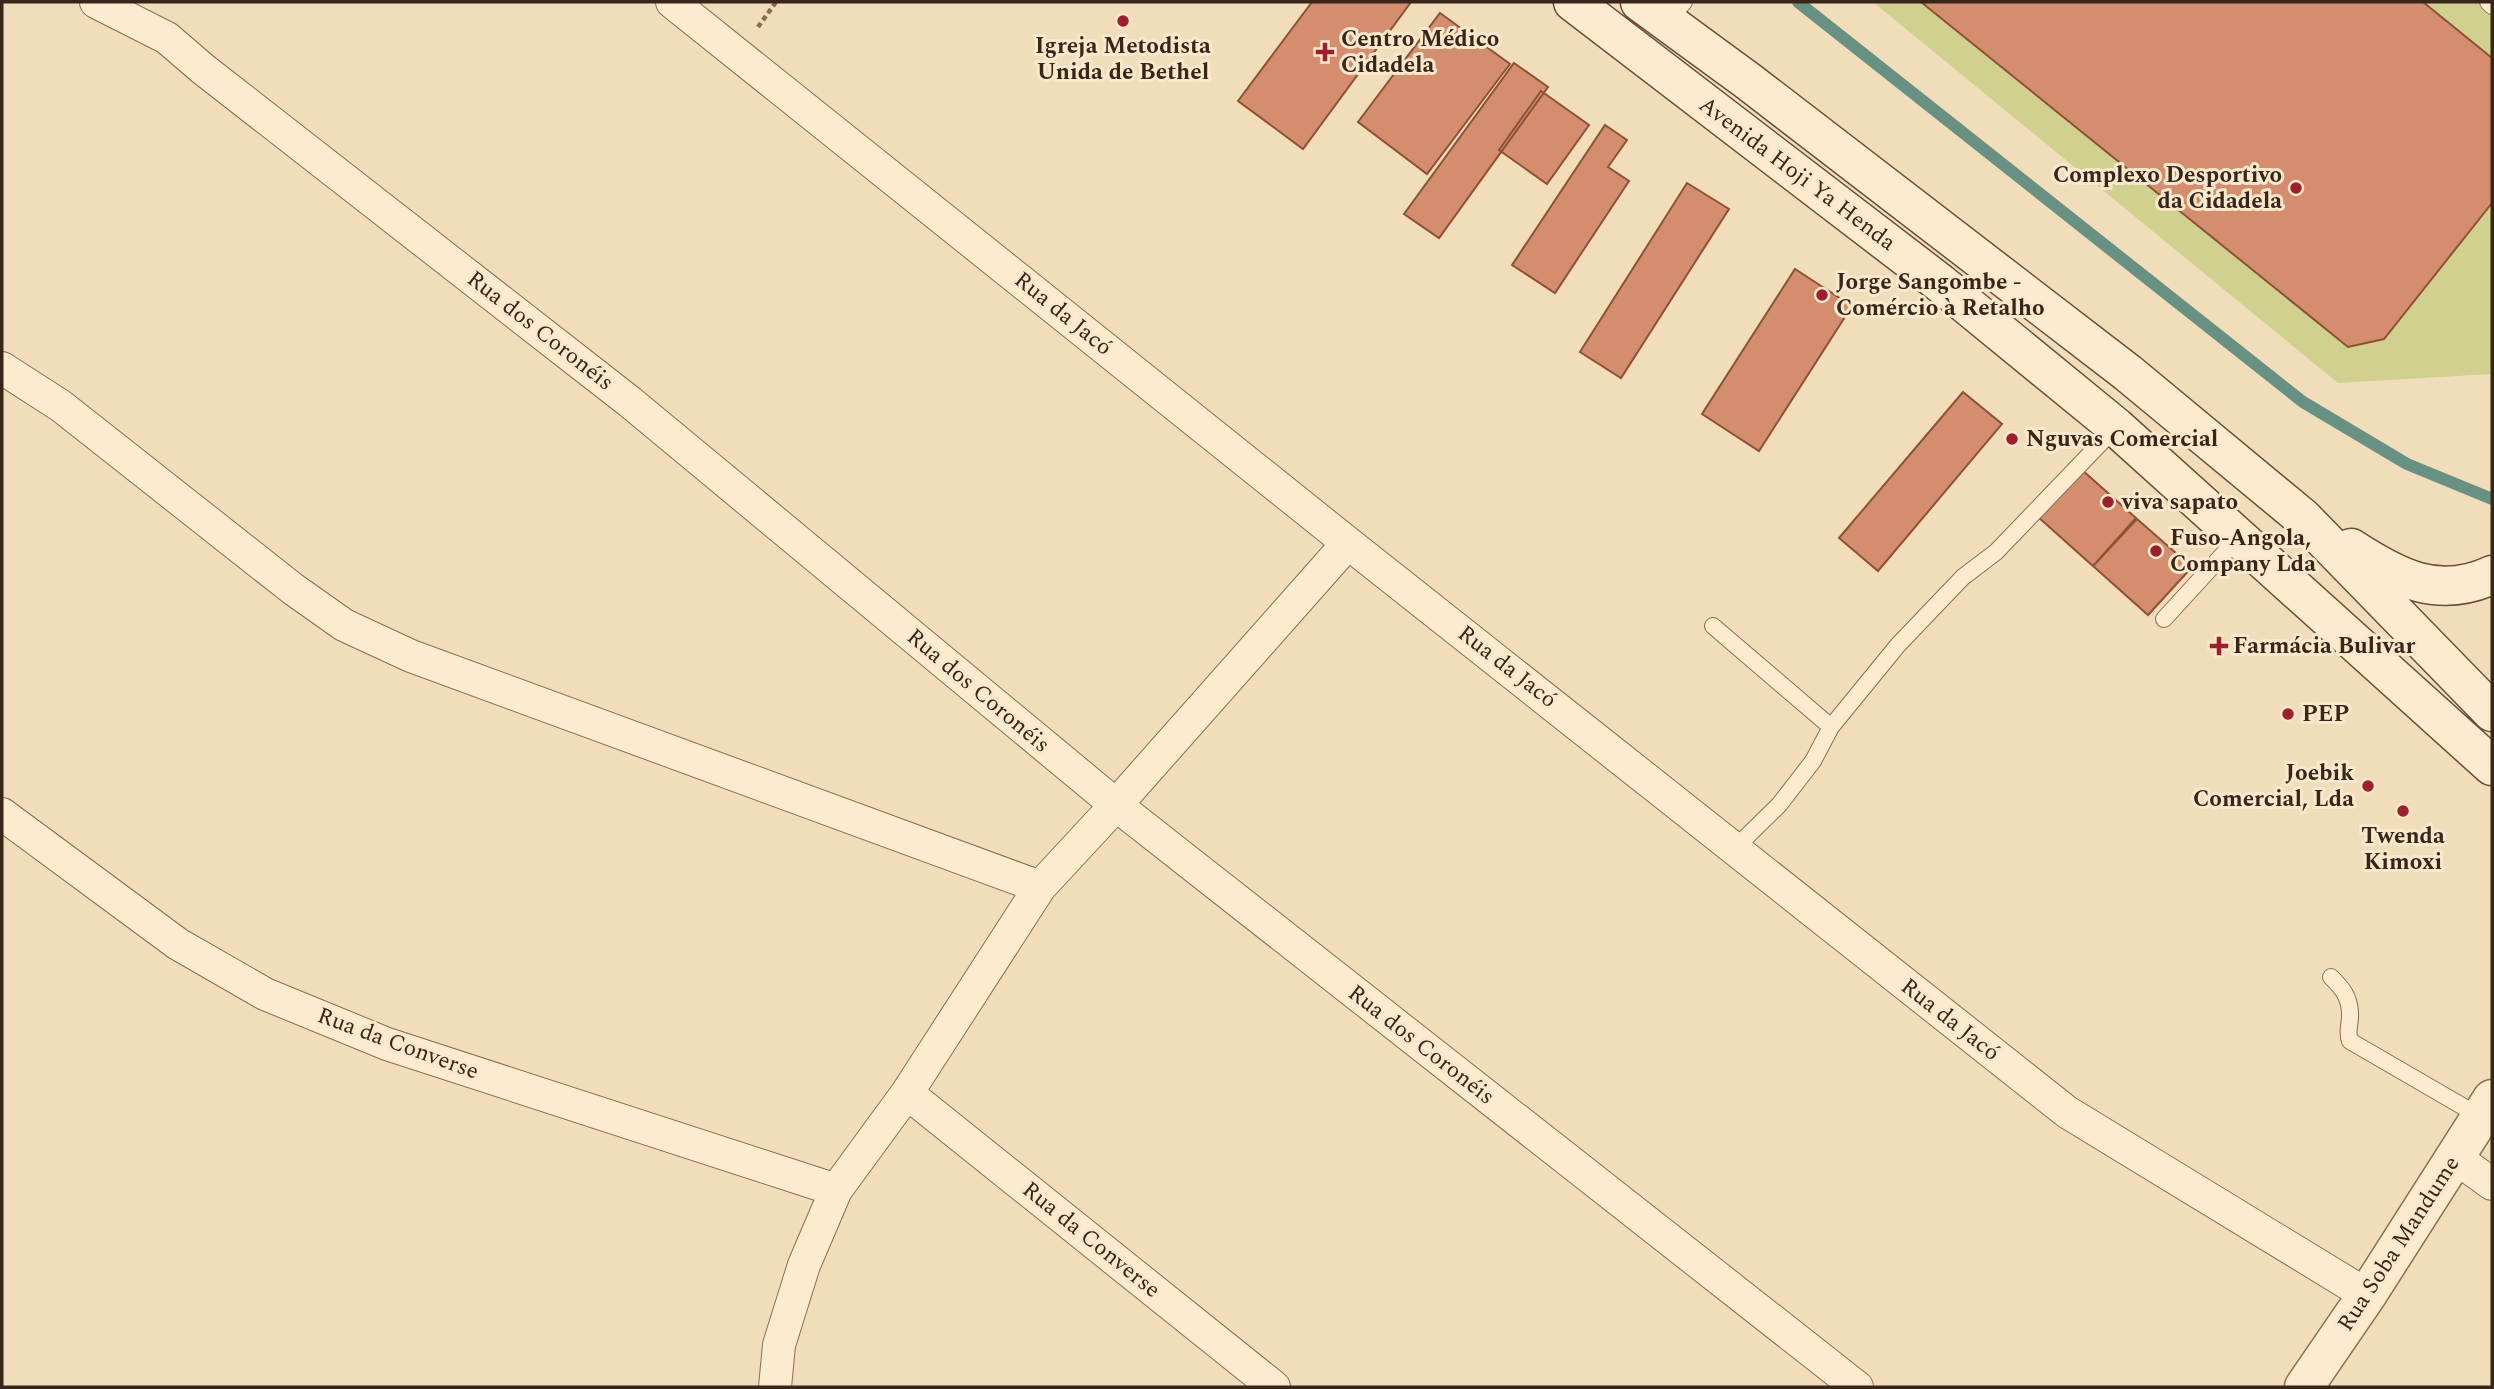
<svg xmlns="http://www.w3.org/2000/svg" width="2494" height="1389" font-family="Spectral,serif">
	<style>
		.green { fill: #d0d18f }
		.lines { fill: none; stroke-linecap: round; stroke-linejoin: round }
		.stream { stroke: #679182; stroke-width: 12 }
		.building { fill: #d58e6d; stroke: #8d5137; stroke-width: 2 }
		.service-casing { stroke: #8b6c53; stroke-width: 18 }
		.minor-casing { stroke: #8b6c53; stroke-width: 34 }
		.tertiary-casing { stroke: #8b6c53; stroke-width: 41 }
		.secondary-casing { stroke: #6d4d37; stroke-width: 41 }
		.path { stroke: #8b6c53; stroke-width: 4.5; stroke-dasharray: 5 3.5; stroke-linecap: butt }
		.service { stroke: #fcebcf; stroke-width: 16 }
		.minor { stroke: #fcebcf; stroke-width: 32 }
		.tertiary { stroke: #fcebcf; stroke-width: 38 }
		.secondary { stroke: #fcebcf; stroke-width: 38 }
		.poi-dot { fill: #a01d2b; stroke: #f9e8cc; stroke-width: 2.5 }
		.labels { text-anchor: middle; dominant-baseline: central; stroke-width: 6; stroke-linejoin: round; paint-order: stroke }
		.poi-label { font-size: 23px; font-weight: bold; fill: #39261a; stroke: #f9e8cc; text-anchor: start }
		.street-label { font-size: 23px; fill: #39261a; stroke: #f9e8cc }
	</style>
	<rect width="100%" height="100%" fill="#f2ddbb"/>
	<!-- green -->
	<path class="green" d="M1873 2H2492V374L2338 383Z"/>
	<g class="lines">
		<!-- stream -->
		<path class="stream" d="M1798 2 2303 402 2407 464 2492 499"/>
	</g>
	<!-- building -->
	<path class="building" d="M1312 2H1411L1303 149 1238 101Z
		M1921 2H2423L2492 58V203L2384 339 2348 347Z
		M1440 13 1510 64 1427 174 1358 122Z
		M1514 63 1548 87 1439 238 1404 214Z
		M1541 91 1589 125 1547 184 1499 150Z
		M1605 125 1627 140 1608 167 1629 181 1555 293 1512 265Z
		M1687 183 1729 209 1621 378 1580 352Z
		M1795 269 1852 306 1759 451 1702 414Z
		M1963 392 2002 424 1878 571 1839 538Z
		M2081 469 2136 518 2093 566 2038 517Z
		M2137 519 2192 567 2148 615 2093 566Z"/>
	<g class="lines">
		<!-- service casing -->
		<g class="service-casing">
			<path id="service" d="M2488 2 2492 6
				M1667 22 1684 2
				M2164 619 2239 537
				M1713 626 1831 727
				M1734 849 1779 805 1813 761 1831 727 1898 645 1963 577 1996 552 2116 427
				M2331 977C2342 988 2349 996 2350 1012 2351 1023 2346 1031 2350 1041L2481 1117"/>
		</g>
		<!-- minor casing -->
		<g class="minor-casing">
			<path id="minor" d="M96 2 167 38 203 69 630 402 1116 805 1857 1387
				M672 2 1348 543 2067 1112 2367 1295
				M2 368 61 406 293 589 344 625 411 656 1040 887
				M2 814 178 944 265 994 387 1044 836 1190
				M907 1093 1274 1387
				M2456 1158 2492 1184
				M775 1387 779 1345 804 1265 836 1190 907 1093 1040 887 1116 805 1348 543"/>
		</g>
		<!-- tertiary casing -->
		<g class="tertiary-casing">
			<path id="tertiary" d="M2304 1387 2367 1295 2492 1099"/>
		</g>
		<!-- secondary casing -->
		<g class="secondary-casing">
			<path id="secondary" d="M1573 2 1940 283 2116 427 2492 766
				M1640 2 1748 81 2128 373 2303 518 2492 712
				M2351 548C2397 578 2438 600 2492 575"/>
		</g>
		<!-- path -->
		<path class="path" d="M758 27 776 2"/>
		<!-- service -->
		<use href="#service" class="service"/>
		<!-- minor -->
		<use href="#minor" class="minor"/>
		<!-- tertiary -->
		<use href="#tertiary" class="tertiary"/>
		<!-- secondary -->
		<use href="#secondary" class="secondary"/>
	</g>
	<!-- markers -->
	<g class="poi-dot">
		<circle cx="1123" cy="21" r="7"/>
		<path d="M1321.5 41.5h7v7h7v7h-7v7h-7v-7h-7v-7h7z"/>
		<circle cx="2296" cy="188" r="7"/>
		<circle cx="1822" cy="295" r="7"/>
		<circle cx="2012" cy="439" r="7"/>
		<circle cx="2108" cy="502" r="7"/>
		<circle cx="2156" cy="551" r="7"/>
		<path d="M2215.5 635.5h7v7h7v7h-7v7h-7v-7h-7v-7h7z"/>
		<circle cx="2288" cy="714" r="7"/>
		<circle cx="2368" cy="786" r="7"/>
		<circle cx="2403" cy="811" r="7"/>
	</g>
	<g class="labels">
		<!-- poi labels -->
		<g class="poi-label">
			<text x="1341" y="39">Centro Médico<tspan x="1341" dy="26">Cidadela</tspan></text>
			<text x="1123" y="46" text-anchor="middle">Igreja Metodista<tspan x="1123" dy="26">Unida de Bethel</tspan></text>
			<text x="2282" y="175" text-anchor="end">Complexo Desportivo<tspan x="2282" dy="26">da Cidadela</tspan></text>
			<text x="1836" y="282">Jorge Sangombe -<tspan x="1836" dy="26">Comércio à Retalho</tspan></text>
			<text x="2026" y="439">Nguvas Comercial</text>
			<text x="2122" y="502">viva sapato</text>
			<text x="2170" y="538">Fuso-Angola,<tspan x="2170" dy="26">Company Lda</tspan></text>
			<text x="2233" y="646">Farmácia Bulivar</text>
			<text x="2302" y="714">PEP</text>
			<text x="2354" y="773" text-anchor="end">Joebik<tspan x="2354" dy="26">Comercial, Lda</tspan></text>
			<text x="2403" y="836" text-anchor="middle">Twenda<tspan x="2403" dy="26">Kimoxi</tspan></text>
		</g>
		<!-- street labels -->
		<g class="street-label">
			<text transform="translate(1797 174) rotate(37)">Avenida Hoji Ya Henda</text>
			<text transform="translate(1063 314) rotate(39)">Rua da Jacó</text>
			<text transform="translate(540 331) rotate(38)">Rua dos Coronéis</text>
			<text transform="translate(1507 667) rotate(38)">Rua da Jacó</text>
			<text transform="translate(978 691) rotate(40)">Rua dos Coronéis</text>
			<text transform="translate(1950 1020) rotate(38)">Rua da Jacó</text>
			<text transform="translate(398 1044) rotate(20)">Rua da Converse</text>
			<text transform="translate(1421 1045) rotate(38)">Rua dos Coronéis</text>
			<text transform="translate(1091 1240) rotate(39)">Rua da Converse</text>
			<text transform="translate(2399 1244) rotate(-57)">Rua Soba Mandume</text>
		</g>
	</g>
	<!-- border -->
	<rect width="2494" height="1389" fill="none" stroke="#39261a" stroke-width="7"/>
</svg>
